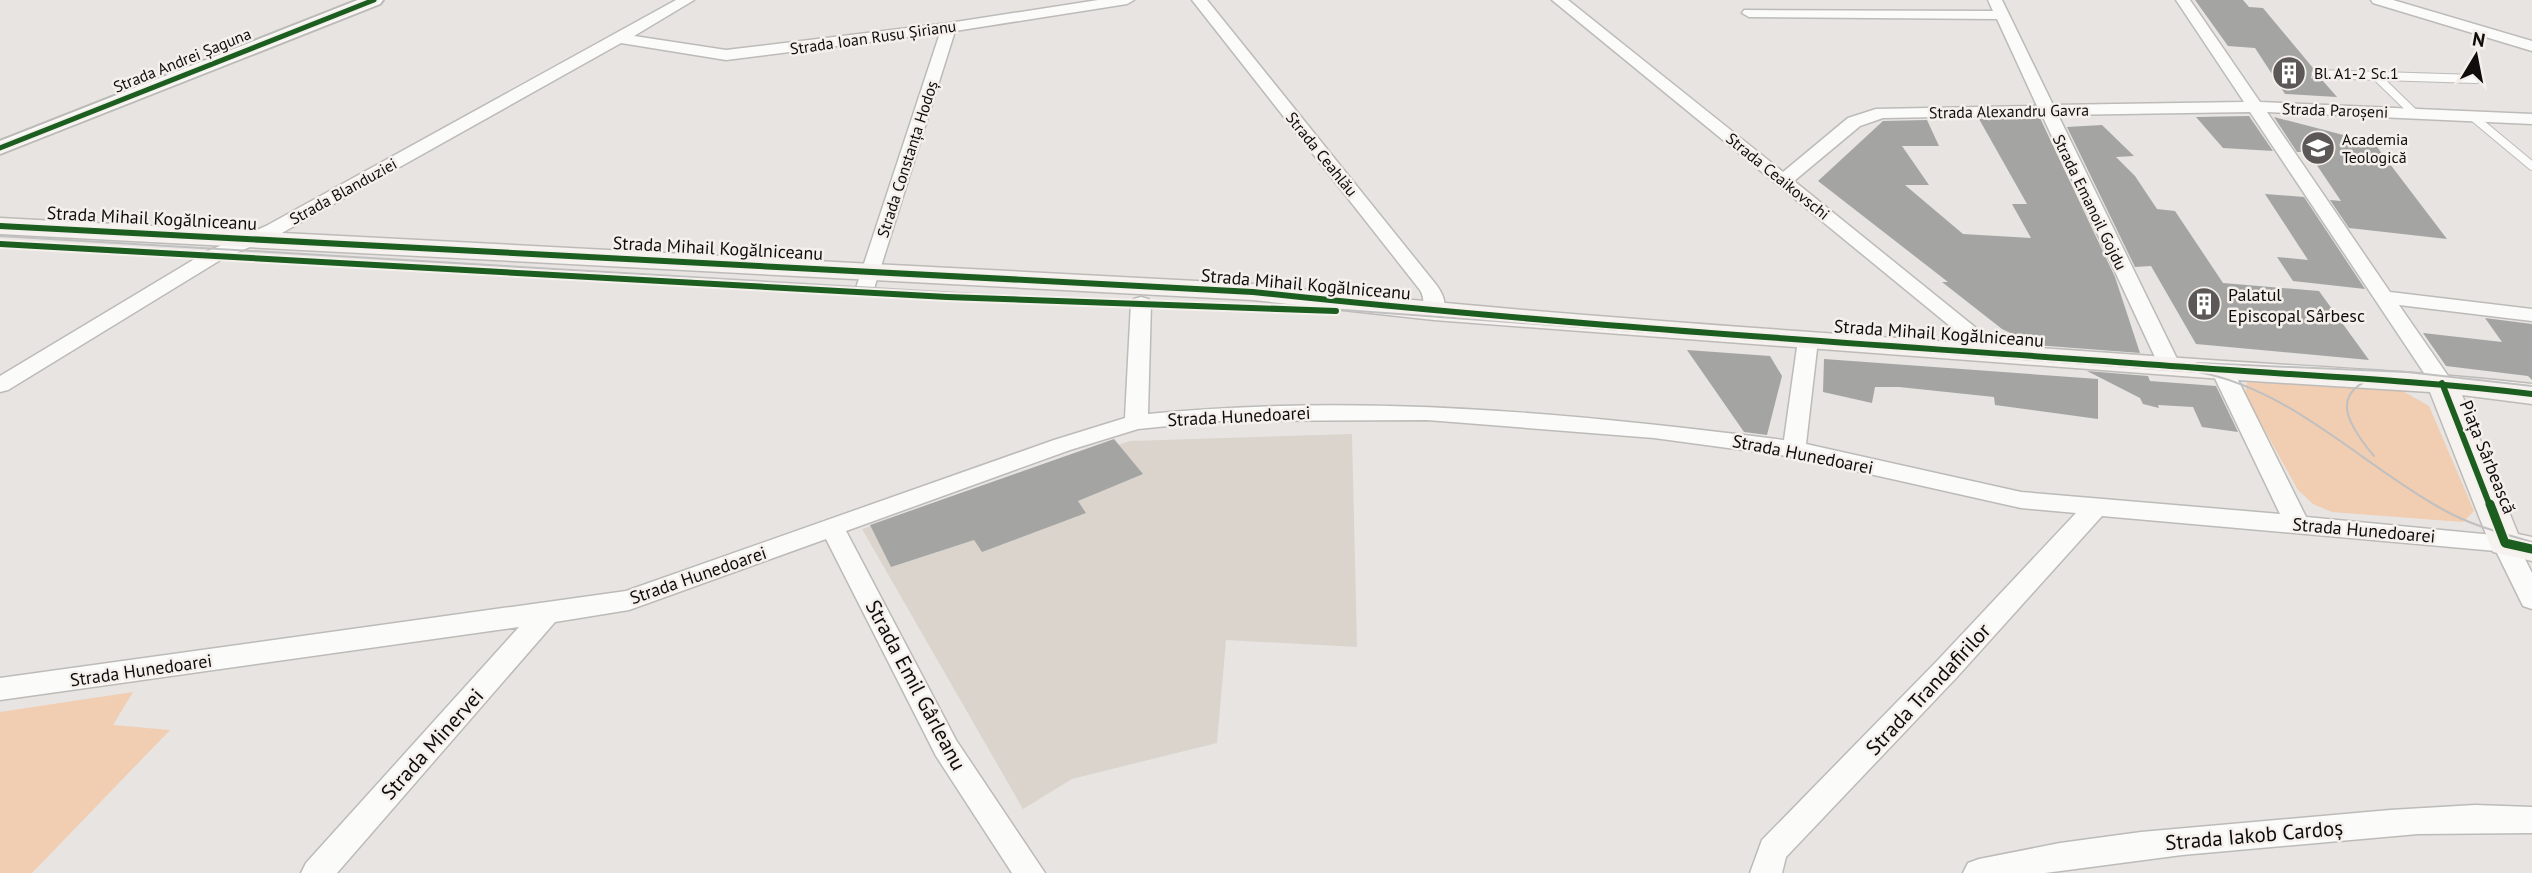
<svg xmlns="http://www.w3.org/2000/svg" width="2532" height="873" font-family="'PT Sans',sans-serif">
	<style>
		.built { fill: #dbd4cd }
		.green { fill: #f1cdb2 }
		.building { fill: #a4a5a3 }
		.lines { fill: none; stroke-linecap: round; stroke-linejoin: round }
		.service-casing { stroke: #bdbbb8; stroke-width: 10 }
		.minor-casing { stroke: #bdbbb8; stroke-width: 3 }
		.tertiary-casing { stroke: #bdbbb8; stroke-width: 4 }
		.secondary-casing { stroke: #bdbbb8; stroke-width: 3 }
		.service { stroke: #fbfbfa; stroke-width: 8 }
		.minor { fill: #fbfbfa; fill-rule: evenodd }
		.tertiary { fill: #fbfbfa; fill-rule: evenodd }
		.secondary { fill: #f5f2ef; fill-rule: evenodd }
		.tram { stroke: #c1c0c0; stroke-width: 2 }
		.cycleway-far2-casing { stroke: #f6f0ec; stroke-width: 9 }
		.cycleway-far1-casing { stroke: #f6f0ec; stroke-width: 10 }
		.cycleway-casing { stroke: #f6f0ec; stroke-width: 13 }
		.cycleway-far2 { stroke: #1b5e20; stroke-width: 5 }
		.cycleway-far1 { stroke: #1b5e20; stroke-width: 6 }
		.cycleway { stroke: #1b5e20; stroke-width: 9 }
		.labels { text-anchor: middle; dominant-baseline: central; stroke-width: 5; stroke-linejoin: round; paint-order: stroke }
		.far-street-label { font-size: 16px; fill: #0f0d0c; stroke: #f6f0ec }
		.far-poi-label { font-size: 16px; fill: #0f0d0c; stroke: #f6f0ec; text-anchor: start }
		.street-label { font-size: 18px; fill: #0f0d0c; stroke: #f6f0ec }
		.poi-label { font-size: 18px; fill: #0f0d0c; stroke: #f6f0ec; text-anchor: start }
		.near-street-label { font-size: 21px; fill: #0f0d0c; stroke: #f6f0ec }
	</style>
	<rect width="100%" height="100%" fill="#e7e4e1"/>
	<!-- built -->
	<path class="built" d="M1352 434 1357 647 1226 640 1217 743 1072 779 1023 809 862 529 1130 441Z"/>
	<!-- green -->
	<path class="green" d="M2247 382 2399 389 2429 406 2474 511 2463 522 2332 512 2313 504 2298 490 2245 395Z
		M133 692 113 725 170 730 32 873H0V712Z"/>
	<!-- building -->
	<path class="building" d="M2195 0H2243L2249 7 2263 8 2313 68 2311 78 2323 81 2337 97 2285 94 2255 48 2228 46Z
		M2249 116 2273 151 2223 148 2196 117Z
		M2274 117 2374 143 2447 239 2349 228 2330 200 2341 201 2308 152H2297Z
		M2040 118 2115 277 2140 353 2035 345 2002 329 1942 282H1948L1818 181 1883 121 1927 120 1939 146H1902L1929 185H1905L1963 234 2031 238 2012 204H2027L1979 119Z
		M2102 125 2134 156 2116 157 2135 176 2157 209 2175 211 2223 283 2319 291 2369 360 2196 344 2151 266 2135 267 2067 127Z
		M2265 194 2304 197 2365 289 2293 281 2277 257 2308 260Z
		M2485 318 2532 324V380L2528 376 2446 366 2423 333 2502 342Z
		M1687 350 1770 356 1782 376 1767 435 1744 432Z
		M1824 359 2098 379V419L1995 405 1994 397 1899 387H1875L1872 403 1823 392Z
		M2087 371 2148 376 2150 381 2216 386 2238 432 2202 427 2193 407 2158 405 2159 408 2143 404 2140 398Z
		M1114 439 1143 474 1078 501 1086 513 982 552 974 540 891 567 870 525Z"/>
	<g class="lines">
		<!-- service casing -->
		<g class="service-casing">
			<path id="service" d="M2316 74 2476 79
				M2377 77 2414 113
				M2472 116 2532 166"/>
		</g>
		<!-- minor casing -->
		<g class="minor-casing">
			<path id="minor" d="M676 0H694L634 36 726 50 949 23 1098 0H1134L1127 4 955 31 872 295H858L855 291 940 33 726 60 621 43 280 234 222 259 8 390 0 392V376L208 251 266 226Z
				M1192 0H1207L1434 282C1442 292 1449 304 1441 316H1427C1421 308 1426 299 1420 290Z
				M1552 0H1568L1783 172 1848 118 1876 109 2037 106 1997 19 1749 17 1742 13 1744 10 1993 11 1988 0H2002L2053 105 2244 102 2176 0H2190L2260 102 2532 114V124L2267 112 2390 292 2532 309V321L2399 305 2453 383 2450 388H2434L2250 112 2058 115 2180 365 2177 370H2161L2042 115 1883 118 1860 126 1794 181 2007 353 2003 358H1989Z
				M2371 0H2393L2532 41V51L2373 3Z
				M1141 297 1148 299 1151 303 1148 414C1359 393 1573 413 1784 440L1798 340 1801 336H1815L1818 340 1806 444 2021 492 2280 514 2211 370 2214 365H2230L2233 370 2306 517 2514 537 2532 573V609L2523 606 2496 551 2102 516 1957 677 1786 857 1782 873H1750L1762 840 1937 661 2076 513 2021 508 1794 457 1654 438 1427 420 1217 421 1138 429 1070 450 846 531 956 740 1045 873H1012L936 756 826 539 629 610 555 622 337 873H301L306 863 519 627 0 700V678L626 591 1054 440 1125 418 1131 303 1134 299Z
				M2475 805 2532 807V833L2418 834 2182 855 2045 873H1963L1968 863 1979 859 2060 843 2141 832 2390 810Z"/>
		</g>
		<!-- tertiary casing -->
		<g class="tertiary-casing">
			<path id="tertiary" d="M358 0H383L380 4 0 154V141Z"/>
		</g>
		<!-- secondary casing -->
		<g class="secondary-casing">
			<path id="secondary" d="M0 218 1253 284C1556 317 1861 335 2166 357 2288 366 2410 370 2532 384V404L2462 395 2518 534 2532 537V561L2493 552 2430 392 2222 379 1434 320 1253 300 0 234Z"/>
		</g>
		<!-- service -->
		<use href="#service" class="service"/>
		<!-- minor -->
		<use href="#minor" class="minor"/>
		<!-- tertiary -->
		<use href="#tertiary" class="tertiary"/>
		<!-- secondary -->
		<use href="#secondary" class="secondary"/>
		<!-- tram -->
		<path class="tram" d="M0 236 977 294 1344 310 2198 372C2291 389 2362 465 2442 509 2470 525 2501 533 2532 542
			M2197 363 2407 372 2532 386
			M2374 456C2348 425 2327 392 2379 376"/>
		<!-- cycleway-far2 casing -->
		<g class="cycleway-far2-casing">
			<path id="cycleway-far2" d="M0 148 374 0"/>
		</g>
		<!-- cycleway-far1 casing -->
		<g class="cycleway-far1-casing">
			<path id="cycleway-far1" d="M0 226 1253 292C1554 325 1857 343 2159 365 2284 375 2408 379 2532 394
				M0 244 947 297 1336 311
				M2442 383 2490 506"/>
		</g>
		<!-- cycleway casing -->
		<g class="cycleway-casing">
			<path id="cycleway" d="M2490 504 2505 543 2532 549"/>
		</g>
		<!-- cycleway-far2 -->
		<use href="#cycleway-far2" class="cycleway-far2"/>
		<!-- cycleway-far1 -->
		<use href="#cycleway-far1" class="cycleway-far1"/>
		<!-- cycleway -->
		<use href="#cycleway" class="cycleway"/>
	</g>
	<!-- icons -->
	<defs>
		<g id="building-disc" transform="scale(1.75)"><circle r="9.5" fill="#5b5857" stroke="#f6f0ec"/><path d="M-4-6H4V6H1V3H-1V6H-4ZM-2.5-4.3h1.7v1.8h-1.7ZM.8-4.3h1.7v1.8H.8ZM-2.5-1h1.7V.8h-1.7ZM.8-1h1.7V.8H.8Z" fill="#fff"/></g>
		<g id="school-disc" transform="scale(1.75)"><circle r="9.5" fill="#5b5857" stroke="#f6f0ec"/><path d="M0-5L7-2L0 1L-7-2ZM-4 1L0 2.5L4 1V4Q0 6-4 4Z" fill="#fff"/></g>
	</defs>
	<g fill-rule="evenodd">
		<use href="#building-disc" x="2289" y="73"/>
		<use href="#school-disc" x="2318" y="148"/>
		<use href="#building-disc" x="2204" y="304"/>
	</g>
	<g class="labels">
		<!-- far-street labels -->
		<g class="far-street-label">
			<text transform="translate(873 37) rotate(-8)">Strada Ioan Rusu Șirianu</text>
			<text transform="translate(182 60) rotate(-22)">Strada Andrei Șaguna</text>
			<text transform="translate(2335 110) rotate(2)">Strada Paroșeni</text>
			<text transform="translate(2009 111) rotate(-1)">Strada Alexandru Gavra</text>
			<text transform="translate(1322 154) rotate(51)">Strada Ceahlău</text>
			<text transform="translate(907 159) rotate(-72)">Strada Constanța Hodoș</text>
			<text transform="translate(1778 176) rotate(39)">Strada Ceaikovschi</text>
			<text transform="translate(343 191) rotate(-29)">Strada Blanduziei</text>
			<text transform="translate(2090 202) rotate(64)">Strada Emanoil Gojdu</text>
		</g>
		<!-- far-poi labels -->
		<g class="far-poi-label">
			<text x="2314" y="73">Bl. A1-2 Sc.1</text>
			<text x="2342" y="139">Academia<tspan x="2342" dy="18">Teologică</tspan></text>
		</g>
		<!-- street labels -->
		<g class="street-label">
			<text transform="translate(152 218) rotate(3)">Strada Mihail Kogălniceanu</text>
			<text transform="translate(718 248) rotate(3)">Strada Mihail Kogălniceanu</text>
			<text transform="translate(1306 284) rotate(5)">Strada Mihail Kogălniceanu</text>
			<text transform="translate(1939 333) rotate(4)">Strada Mihail Kogălniceanu</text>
			<text transform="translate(1239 416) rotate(-3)">Strada Hunedoarei</text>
			<text transform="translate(1803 454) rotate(11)">Strada Hunedoarei</text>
			<text transform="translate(2488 457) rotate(68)">Piața Sârbească</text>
			<text transform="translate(2364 530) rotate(5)">Strada Hunedoarei</text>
			<text transform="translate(698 575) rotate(-19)">Strada Hunedoarei</text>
			<text transform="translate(141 670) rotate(-8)">Strada Hunedoarei</text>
		</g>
		<!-- poi labels -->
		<g class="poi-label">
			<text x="2228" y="294">Palatul<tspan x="2228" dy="21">Episcopal Sârbesc</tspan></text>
		</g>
		<!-- near-street labels -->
		<g class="near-street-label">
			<text transform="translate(916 685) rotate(62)">Strada Emil Gârleanu</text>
			<text transform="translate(1928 689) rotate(-47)">Strada Trandafirilor</text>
			<text transform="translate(432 744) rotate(-48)">Strada Minervei</text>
			<text transform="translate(2254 835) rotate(-5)">Strada Iakob Cardoș</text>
		</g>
	</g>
	<!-- north arrow -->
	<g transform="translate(2476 56) rotate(10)" stroke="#f6f0ec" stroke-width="5" paint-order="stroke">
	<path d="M0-5L12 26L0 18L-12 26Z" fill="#0f0d0c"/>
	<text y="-10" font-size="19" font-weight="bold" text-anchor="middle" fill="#0f0d0c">N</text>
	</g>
</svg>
